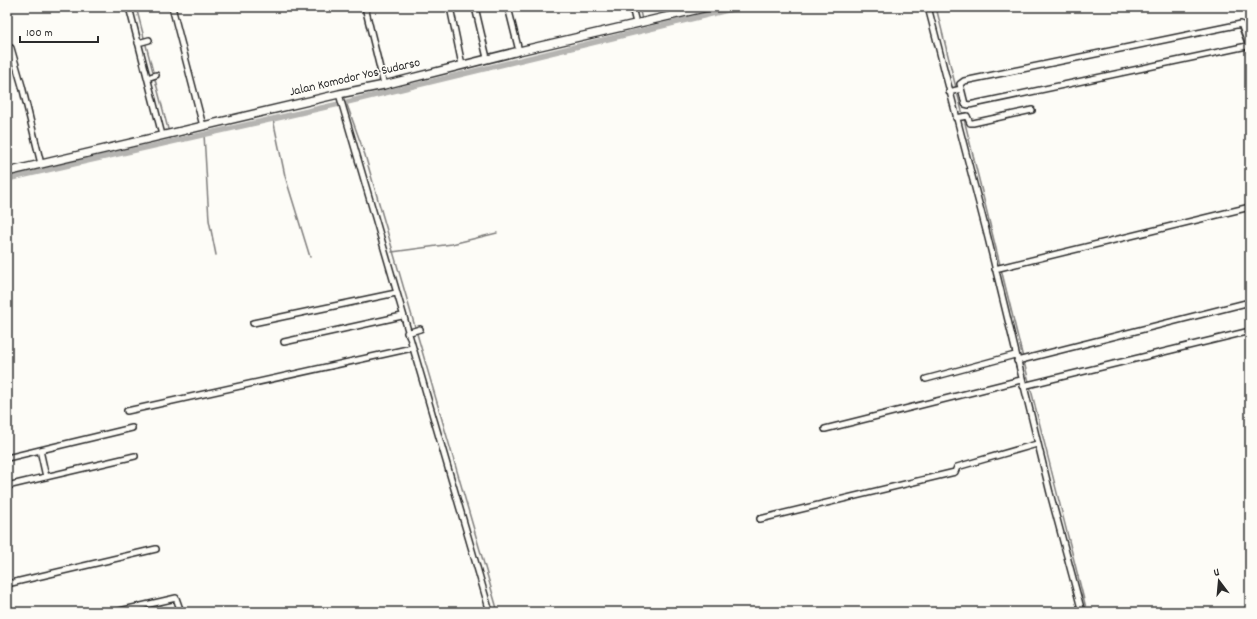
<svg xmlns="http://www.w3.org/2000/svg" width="1257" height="619" font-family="Dekko,sans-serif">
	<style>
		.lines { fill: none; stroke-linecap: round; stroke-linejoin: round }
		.stream { stroke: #7e7d7b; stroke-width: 1.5 }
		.canal { stroke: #b5b4b1; stroke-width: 5.5 }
		.street-casing { stroke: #2b2b2b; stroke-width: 8 }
		.secondary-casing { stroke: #2b2b2b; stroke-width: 10 }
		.street { stroke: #fdfcf7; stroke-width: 5 }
		.secondary { stroke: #fdfcf7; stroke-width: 7 }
		.labels { text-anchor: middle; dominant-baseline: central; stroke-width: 3; stroke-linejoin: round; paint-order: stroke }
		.street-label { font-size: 13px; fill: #2b2b2b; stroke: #fdfcf7 }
	</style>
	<rect width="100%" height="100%" fill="#fdfcf7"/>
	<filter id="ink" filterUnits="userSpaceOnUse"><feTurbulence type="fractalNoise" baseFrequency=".025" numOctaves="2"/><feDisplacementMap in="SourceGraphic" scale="8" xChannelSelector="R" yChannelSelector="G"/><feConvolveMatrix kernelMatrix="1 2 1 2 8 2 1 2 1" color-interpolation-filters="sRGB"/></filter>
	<g filter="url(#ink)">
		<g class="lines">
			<!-- stream -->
			<path class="stream" d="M136 7 168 129
				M639 7 642 20
				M936 7 956 88
				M957 92 963 115
				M346 102 365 155 498 612
				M273 119 285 176 310 257
				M964 119 1023 358
				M204 134 209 220 216 255
				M170 138 171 142
				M392 252 452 244 497 233
				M1024 362 1087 612"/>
			<!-- canal -->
			<path class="canal" d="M7 179 339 104 740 7"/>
			<!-- street casing -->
			<g class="street-casing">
				<path id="street" d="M129 7 162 135
					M172 7 203 126
					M365 7 384 85
					M450 7 462 65
					M475 7 487 58
					M508 7 519 51
					M632 7 636 23
					M928 7 988 238 1050 493 1082 612
					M1241 24 1248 43 1247 46 969 105 965 104 960 84 964 81Z
					M138 43 149 40
					M11 48 22 86 41 164
					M147 78 156 75
					M949 92 961 89
					M339 94 490 612
					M956 118 967 116 970 123H973L1032 110
					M995 269 1250 207
					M253 323 396 293
					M407 333 420 329
					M284 342 402 316
					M1017 361 1250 302
					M926 379 1015 355
					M1023 386 1250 331
					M127 411 412 348
					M825 429 1021 380
					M40 450 46 477
					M7 458 132 428
					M7 486 135 456
					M760 519 955 472 957 467 1037 444
					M7 584 156 549
					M115 612 176 598 181 612"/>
			</g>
			<!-- secondary casing -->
			<g class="secondary-casing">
				<path id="secondary" d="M7 172 339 94 384 85 519 51 708 7"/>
			</g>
			<!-- street -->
			<use href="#street" class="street"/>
			<!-- secondary -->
			<use href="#secondary" class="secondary"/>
		</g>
	</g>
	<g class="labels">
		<!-- street labels -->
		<g class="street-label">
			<text transform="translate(355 78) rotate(-13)">Jalan Komodor Yos Sudarso</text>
		</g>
	</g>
	<!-- margin -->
	<rect width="1257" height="619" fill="none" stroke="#fdfcf7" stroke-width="24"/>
	<rect x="12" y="12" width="1233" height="595" fill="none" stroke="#2b2b2b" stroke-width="1.5" filter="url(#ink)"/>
	<!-- north arrow -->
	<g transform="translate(1219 581) rotate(344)" stroke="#fdfcf7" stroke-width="3" paint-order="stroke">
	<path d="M0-3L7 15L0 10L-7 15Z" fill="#2b2b2b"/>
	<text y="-6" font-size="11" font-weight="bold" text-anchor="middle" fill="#2b2b2b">U</text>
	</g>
	<!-- scale -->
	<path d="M20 36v6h78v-6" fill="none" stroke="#2b2b2b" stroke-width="2"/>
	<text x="26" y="36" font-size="12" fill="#2b2b2b" stroke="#fdfcf7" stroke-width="3" paint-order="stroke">100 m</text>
</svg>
